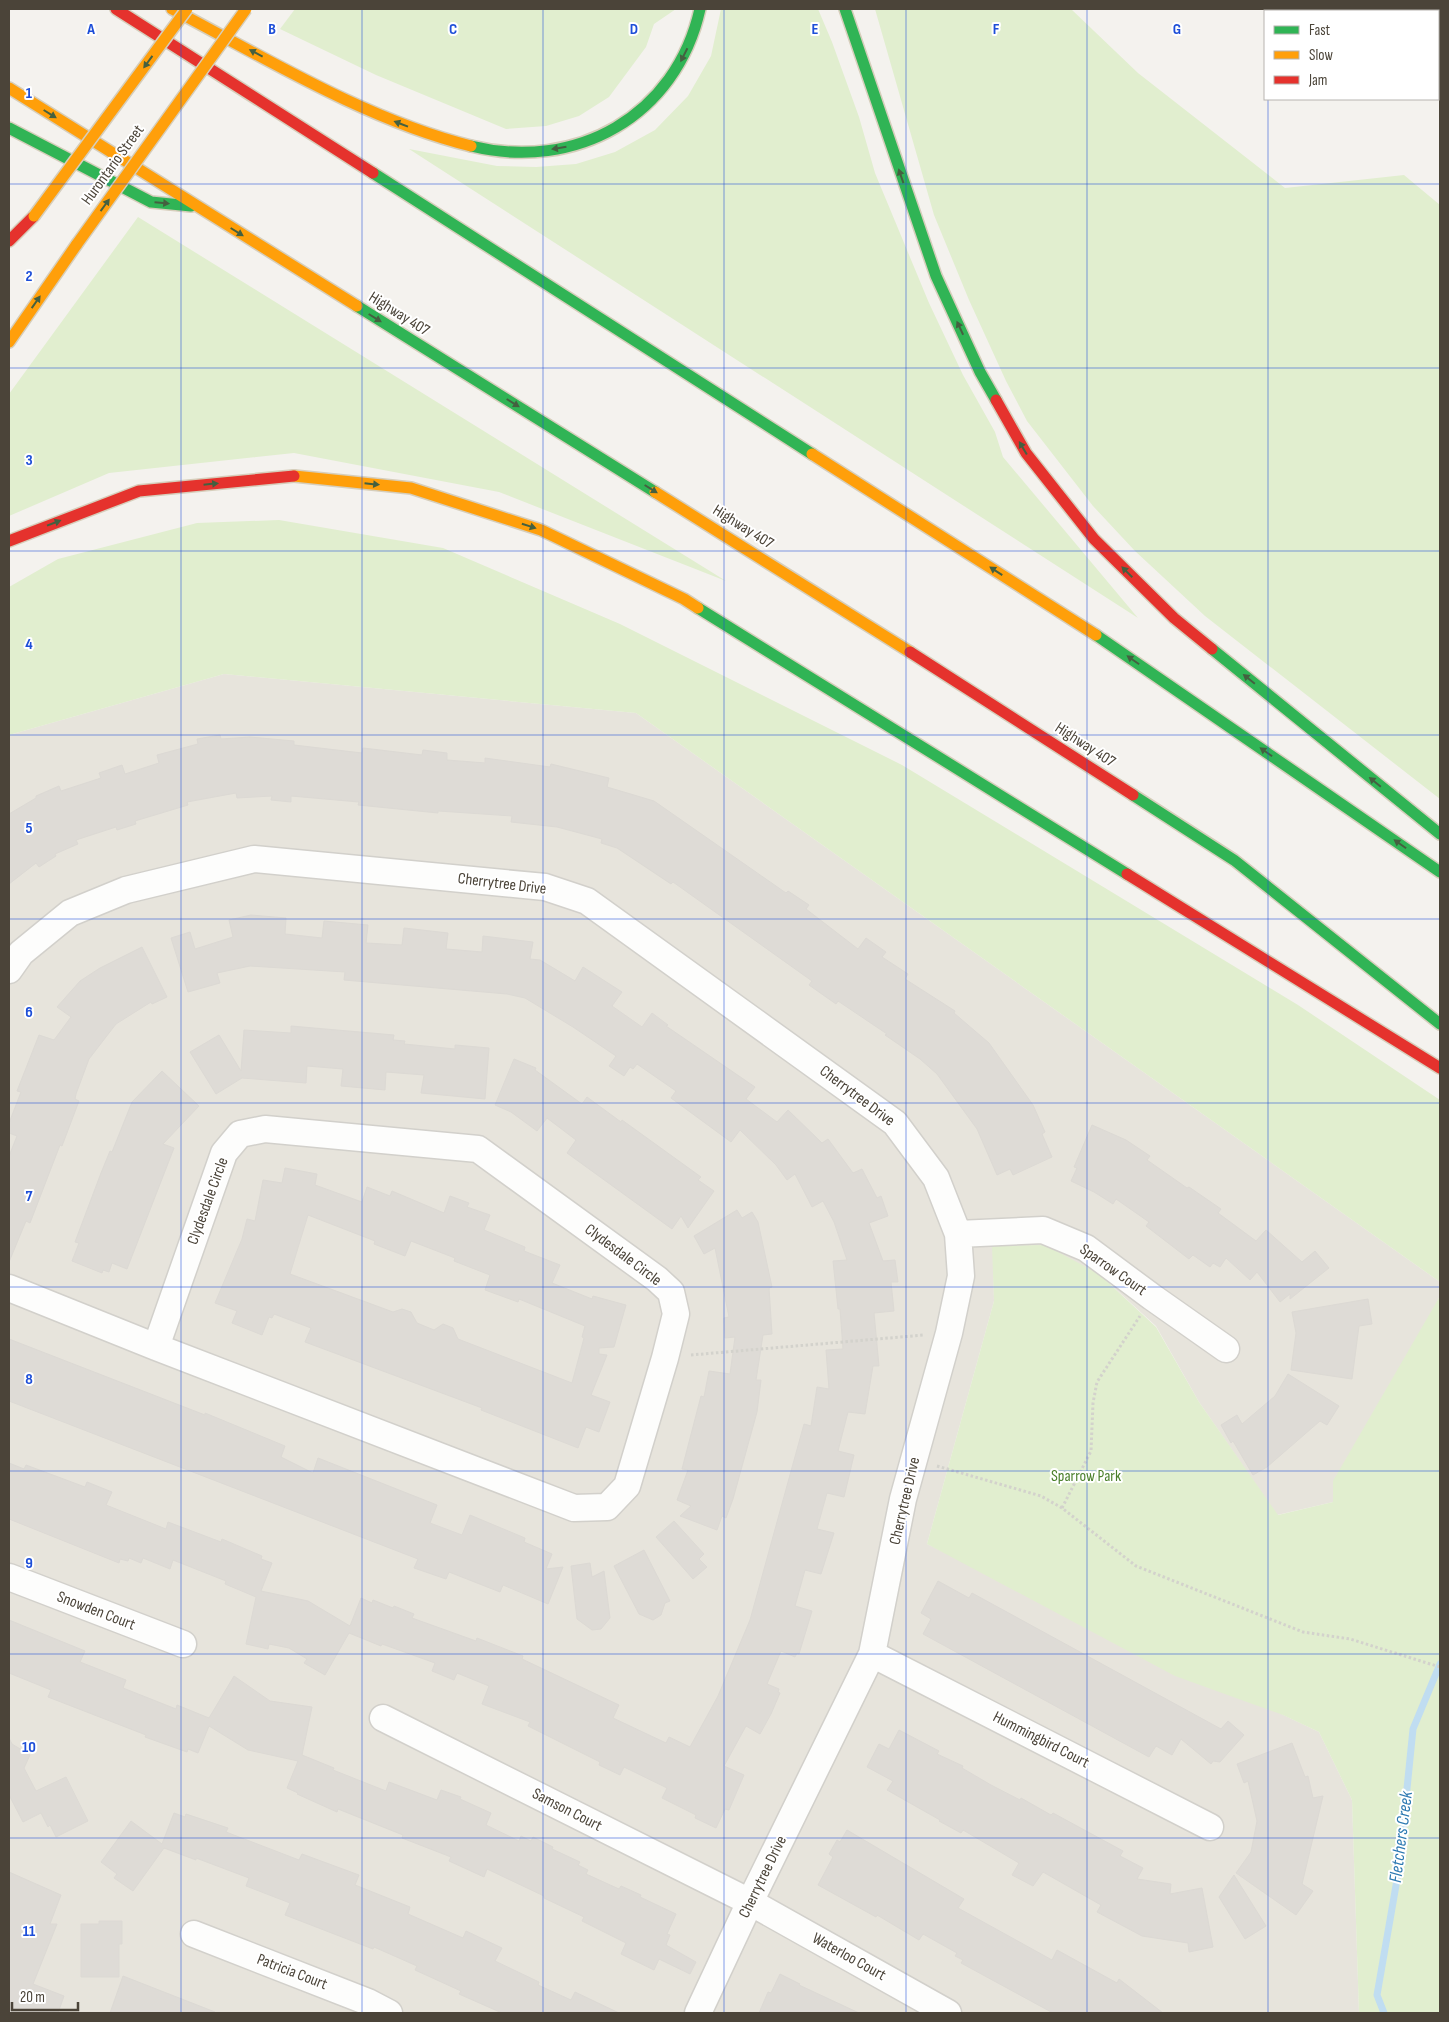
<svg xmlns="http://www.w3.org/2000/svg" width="1449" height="2022" font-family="'Sofia Sans Condensed',sans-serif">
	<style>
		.residential { fill: #e7e4dc }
		.green { fill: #e1eecf }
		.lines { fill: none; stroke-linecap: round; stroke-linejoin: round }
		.stream { stroke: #c0ddf1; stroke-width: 7 }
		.building { fill: #dedbd6; stroke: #dcd9d4; fill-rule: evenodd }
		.street-casing { stroke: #d2d0cb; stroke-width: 29 }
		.fast-casing { stroke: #d6cebb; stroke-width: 14 }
		.slow-casing { stroke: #d6cebb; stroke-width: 14 }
		.jam-casing { stroke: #d6cebb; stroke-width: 14 }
		.path { stroke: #d3d2cc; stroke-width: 3; stroke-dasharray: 2.5 2.5; stroke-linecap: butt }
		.street { stroke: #fdfdfc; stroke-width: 26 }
		.fast { stroke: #30b455; stroke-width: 11 }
		.slow { stroke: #ff9f0a; stroke-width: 11 }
		.jam { stroke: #e5322d; stroke-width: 11 }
		.slow-bridge-casing { stroke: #d6cebb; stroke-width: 14; stroke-linecap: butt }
		.slow-bridge { stroke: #ff9f0a; stroke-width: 11 }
		.oneway { fill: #446040 }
		.grid { fill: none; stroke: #1d4ed8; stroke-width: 1; stroke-opacity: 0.55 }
		.labels { text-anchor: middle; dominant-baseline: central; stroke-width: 4; stroke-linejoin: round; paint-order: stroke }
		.street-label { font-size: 16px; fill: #4b4439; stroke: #fff }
		.park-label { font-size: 16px; fill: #4a7f2a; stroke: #fff }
		.water-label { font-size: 18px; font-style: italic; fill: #2e7ab2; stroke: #fff }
		.grid-label { font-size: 16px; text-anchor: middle; font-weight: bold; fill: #1d4ed8; stroke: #fff; stroke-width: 4; stroke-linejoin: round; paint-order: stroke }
	</style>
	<rect width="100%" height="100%" fill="#f4f2ee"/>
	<!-- residential -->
	<path class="residential" d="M224 674 636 713 1440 1282V1296L1333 1502 1277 1515 1199 1402 1156 1326 1099 1274 993 1246 994 1301 927 1544 1319 1732 1352 1800 1359 2013H9V735Z"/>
	<!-- green -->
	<path class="green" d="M295 9H676L654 24 646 47 609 97 579 116 546 126 506 129 376 75 280 29Z
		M721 9H818L832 42 859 117 875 173 929 303 963 375 995 432 1003 457 1138 618 409 149 497 166 536 167 576 164 615 152 655 130 688 96 711 56Z
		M875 9H1071L1138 73 1285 188 1404 175 1440 205V799L1205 616 1135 551 1093 506 1027 421 1006 381 969 300 934 215Z
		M138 217 726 581 499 492 294 453 109 473 9 516V394Z
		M279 520 443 548 620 624 902 765 1298 1005 1440 1100V1282L636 713 224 674 9 735V587L58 559 197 523Z
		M1045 1245 1099 1274 1156 1327 1199 1402 1278 1515 1333 1502V1481L1440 1296V2013H1359L1352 1800 1319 1732 1283 1715 1175 1676 927 1544 994 1301 992 1246Z"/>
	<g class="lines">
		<!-- stream -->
		<path class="stream" d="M1384 2013 1377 1995 1399 1868 1413 1729 1440 1664"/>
	</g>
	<!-- building -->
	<path class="building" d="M220 735 221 739 250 737 294 741V745L362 753 363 748 422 755 423 750 447 753V760L485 763V758L550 767 551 764 609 778 607 787 654 801 786 893 788 891 809 905 806 909 858 949 866 938 886 952 882 957 908 974 905 979 955 1011 954 1013 989 1043 1033 1105 1045 1132 1042 1134 1052 1157 1013 1175 1010 1169 997 1175 977 1129 937 1074 920 1059 885 1035 887 1034 838 1001 836 1004 809 985 812 981 673 882 671 884 617 848 601 843 602 839 557 827 511 822 512 816 438 811V813L358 805 359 802 291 796V802L271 800 272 796 237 798 236 793 187 802 188 805 135 821 136 824 117 830 116 827 76 840 78 844 55 854 56 856 39 867 36 863 9 884V814L36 798V796L59 786 61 791 101 778 99 773 122 765 125 774 159 763 157 755 198 744 197 739Z
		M251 915 286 918 285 934 322 938 324 921 368 925 366 943 402 945 404 928 448 933 446 949 482 952 483 936 533 942 530 959 540 960 575 981 583 967 622 992 612 1006 642 1027 652 1013 668 1025 666 1026 755 1087 746 1099 777 1122 788 1110 822 1143 828 1139 853 1173 862 1169 877 1198 881 1196 888 1216 869 1223 883 1261 895 1260 898 1282H891L894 1311 874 1313 879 1366H873L865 1414 848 1412 838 1451 854 1455 844 1497 827 1493 817 1529 834 1533 821 1574 805 1570 795 1606 812 1611 799 1654 797 1653 795 1657 781 1651 767 1684 779 1689 778 1692 780 1693 771 1714 760 1734 746 1726 724 1766 744 1775 729 1810 725 1809 716 1828 695 1818 696 1815 662 1798 667 1788 624 1767 620 1775 599 1765 600 1762 528 1726 530 1722 482 1704 489 1686 457 1673 454 1680 432 1671 435 1663 382 1644 381 1646 349 1633 325 1675 304 1663 307 1659 289 1648 269 1644 268 1649 246 1644 256 1597 225 1584 226 1581 173 1560 170 1569 143 1558 141 1563 129 1558 128 1561 120 1559 119 1563 9 1519V1463L24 1469 26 1465 85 1487 87 1482 112 1492 106 1505 166 1529 168 1522 221 1542 222 1539 262 1556 261 1559 272 1563 261 1591 308 1601 350 1626 361 1598 372 1603 373 1600 393 1608 394 1606 414 1614 412 1618 476 1641 477 1638 523 1656 522 1659 619 1705 613 1718 666 1743 669 1737 690 1747 718 1696 750 1620 804 1424 811 1426 817 1387 829 1389 826 1350 843 1349 840 1309H838L833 1261 847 1260 834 1222 823 1201 812 1207 795 1174 787 1180 776 1165 740 1130 731 1142 671 1098 676 1091 637 1064 633 1069 630 1067 624 1076 609 1066 616 1056 573 1027 525 998 507 994 344 980 345 972 250 966 217 973 220 983 188 992 171 938 190 932 195 949 233 937 229 920Z
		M142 947 167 997 152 1004 151 1002 116 1024 89 1059 76 1094 75 1099 79 1101 62 1146 60 1145 30 1223 26 1221 9 1262V1156L17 1136 9 1133V1123L21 1092 17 1091 39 1035 54 1040 71 1017 57 1007 80 981 100 968Z
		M291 1026 394 1035 393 1040 405 1041 404 1044 455 1049V1045L489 1048 485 1099 421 1093 424 1075 386 1072 385 1090 341 1086 343 1069 307 1066 306 1083 242 1078 216 1094 190 1052 219 1035 241 1071 244 1030 291 1033Z
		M514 1059 536 1068 535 1070 582 1104 587 1097 621 1122 622 1120 701 1177 698 1180 714 1191 688 1228 681 1216 672 1229 567 1153 576 1140 547 1118 537 1131 511 1112 495 1105Z
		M162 1071 199 1106 163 1144 174 1148 127 1269 112 1263 109 1272 103 1270 102 1273 72 1261 79 1243 75 1242 101 1173 110 1151 112 1152 132 1102Z
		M1092 1125 1126 1140 1150 1156 1147 1160 1187 1188 1189 1187 1221 1209 1218 1213 1256 1241 1266 1230 1302 1262 1315 1251 1329 1268 1290 1299V1294L1280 1302 1257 1272 1250 1280 1226 1258 1220 1267 1213 1263 1210 1267 1193 1255 1189 1259 1146 1226 1149 1222 1116 1199 1113 1204 1094 1192 1071 1181 1077 1168 1074 1167Z
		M285 1168 317 1174 315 1185 362 1202 367 1187 390 1196 392 1191 444 1213 450 1196 469 1203 467 1207 490 1215 484 1230 525 1247 524 1251 560 1265 552 1283 592 1299 593 1296 626 1305 614 1347 599 1348V1354L607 1355 591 1395 610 1402 599 1432 586 1427 578 1448 481 1410 482 1408 305 1342 311 1328 274 1314 272 1318 269 1317 262 1335 232 1323 237 1311 215 1303 242 1239 247 1219 255 1221 263 1180 282 1183ZM308 1215 375 1241 374 1244 405 1256 411 1241 455 1258 454 1261 490 1275 485 1290 518 1302 519 1299 585 1326 582 1337 584 1338 572 1383 458 1339 453 1328 443 1324 434 1330 417 1323 411 1312 402 1309 393 1312 290 1274Z
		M737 1210 742 1218 752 1212 758 1222 772 1287 769 1288 772 1334 763 1335 756 1380H761L757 1412 733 1499 726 1518 722 1516 717 1530 680 1516 691 1506 677 1500 688 1470 682 1469 701 1396 704 1397 709 1371 730 1374 735 1337 725 1338 724 1318 729 1317 715 1248 704 1254 694 1236Z
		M1368 1299 1372 1324 1359 1326 1352 1379 1291 1370 1296 1333 1292 1312Z
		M9 1339 205 1415V1413L285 1446 281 1457 313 1473 318 1458 437 1505 430 1523 462 1535 470 1515 525 1538 524 1542 552 1554 546 1569 563 1567 548 1604 503 1585 500 1592 449 1572 446 1579 414 1568 418 1559 9 1401Z
		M1288 1374 1339 1406 1327 1425 1320 1421 1267 1467 1253 1475 1233 1441 1231 1443 1221 1425 1237 1415 1242 1424 1275 1396Z
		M674 1521 704 1554 699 1559 707 1567 693 1579 656 1537Z
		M644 1550 670 1601 665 1603 661 1615 653 1620 639 1614 614 1566Z
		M590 1563 592 1577 604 1571 610 1618 601 1629 592 1630 577 1619 571 1566Z
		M938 1581 969 1598 972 1593 1221 1729 1228 1721 1244 1735 1220 1762 1213 1761 1211 1764 1181 1739 1172 1755 1156 1746 1149 1757 923 1634 931 1619 921 1613Z
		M9 1620 85 1651 80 1662 126 1680 123 1688 176 1709 177 1705 209 1718 234 1676 270 1701 312 1707 302 1755 334 1768 333 1770 386 1791 389 1782 437 1800 441 1790 461 1797 460 1799 491 1813 486 1825 519 1841 521 1836 531 1841 533 1837 553 1847 552 1849 580 1862 578 1865 588 1870 586 1874 619 1889 621 1886 641 1895 640 1897 676 1914 667 1934 670 1935 666 1945 696 1962 690 1974 659 1959 654 1970 621 1954 626 1943 582 1921 584 1917 544 1898V1896L487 1869 484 1877 449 1861 451 1857 402 1838 403 1835 338 1809 337 1812 297 1794 298 1793 287 1788 298 1761 248 1750 209 1726 198 1753 188 1749 187 1752 145 1737 146 1735 48 1697 51 1690 9 1673Z
		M899 1730 939 1751 937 1754 963 1766 962 1768 991 1785 1020 1800 1021 1798 1051 1815 1053 1813 1123 1851 1120 1856 1143 1868 1137 1879 1171 1884 1170 1894 1202 1888 1213 1947 1189 1952 1188 1943 1142 1936 1097 1912 1101 1905 1043 1872 1033 1886 1012 1875 1019 1863 963 1830 961 1833 939 1821 940 1820 887 1790 893 1781 867 1767 879 1744 889 1749Z
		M9 1738 12 1744 30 1755 24 1768 36 1791 66 1777 88 1821 56 1837 50 1825 48 1827 41 1813 23 1822 9 1795Z
		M1292 1743 1305 1777 1308 1776 1313 1798 1323 1796 1302 1884 1313 1891 1296 1915 1236 1873 1251 1852 1257 1821 1248 1781 1244 1783 1237 1764Z
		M174 1813 185 1817 186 1814 228 1828 226 1832 299 1860 302 1854 359 1875 355 1885 410 1907 408 1914 463 1938 466 1931 502 1948 495 1961 539 1982 538 1985 571 2000 575 1992 619 2013H502L459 1994 461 1991 415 1970 417 1966 374 1947 373 1949 285 1915 290 1903 246 1886 249 1878 196 1858V1860L164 1848 133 1891 114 1878 117 1874 101 1862 131 1821 162 1844Z
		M847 1830 964 1899 958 1908 1052 1960 1057 1950 1117 1983 1119 1979 1163 2013H1053L961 1963 963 1960 955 1956 957 1953 923 1934 919 1940 877 1915 876 1917 818 1885 833 1857 829 1854 837 1840 840 1842Z
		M9 1872 61 1895 50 1924H57L33 1984 64 1996 58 2013H9Z
		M1234 1875 1266 1926 1245 1939 1219 1897Z
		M99 1921H122V1944H119V1977H81V1924H99Z
		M780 1974 800 1984 799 1985 859 2013H759L768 1992 771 1993Z
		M123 1976 215 2012V2013H110Z"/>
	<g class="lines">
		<!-- street casing -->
		<g class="street-casing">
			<path id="street" d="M9 970 21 953 70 913 126 890 254 859 545 887 587 901 895 1123 936 1178 958 1234 961 1276 949 1333 903 1499 872 1654 750 1902 698 2013
				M958 1234 1043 1230 1086 1248 1152 1297 1226 1349
				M9 1288 156 1347 574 1508 607 1507 627 1486 665 1358 676 1314 671 1292 657 1279 478 1149 265 1129 240 1134 224 1153 156 1347
				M9 1577 183 1644
				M872 1654 1210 1827
				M383 1718 750 1902 948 2013
				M194 1934 368 2002 389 2013"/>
		</g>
		<!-- fast casing -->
		<g class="fast-casing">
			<path id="fast" d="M845 9 936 276 980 372 996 400
				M9 128 151 202 191 206
				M471 146C576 172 676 116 700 9
				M373 173 812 454
				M357 306 655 492
				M698 608 1127 874
				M1096 635 1440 872
				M1212 649 1440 834
				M1133 795 1234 860 1440 1024"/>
		</g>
		<!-- slow casing -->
		<g class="slow-casing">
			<path id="slow" d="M172 9C265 58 369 121 471 146
				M9 88 357 306
				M9 342 77 244
				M812 454 1096 635
				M294 476 411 488 541 530 684 599 698 608
				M655 492 910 652"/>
		</g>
		<!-- jam casing -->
		<g class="jam-casing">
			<path id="jam" d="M116 9 373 173
				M9 241 34 216
				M996 400 1026 453 1094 539 1174 618 1212 649
				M9 541 139 491 294 476
				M910 652 1133 795
				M1127 874 1440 1068"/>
		</g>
		<!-- path -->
		<path class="path" d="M691 1355 924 1335
			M937 1466 1041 1496 1062 1508 1136 1566 1303 1632 1350 1639 1440 1667
			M1062 1508 1091 1451 1093 1403 1097 1382 1140 1316"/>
		<!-- street -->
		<use href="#street" class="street"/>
		<!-- fast -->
		<use href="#fast" class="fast"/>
		<!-- slow -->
		<use href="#slow" class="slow"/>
		<!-- jam -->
		<use href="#jam" class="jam"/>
		<!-- slow-bridge casing -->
		<g class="slow-bridge-casing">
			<path id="slow-bridge" d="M34 216 187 9
				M77 244 246 9"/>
		</g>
		<!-- slow-bridge -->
		<use href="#slow-bridge" class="slow-bridge"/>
	</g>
	<!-- one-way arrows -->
	<defs><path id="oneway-solid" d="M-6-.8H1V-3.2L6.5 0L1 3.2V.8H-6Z" transform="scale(1.25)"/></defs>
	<g class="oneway">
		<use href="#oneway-solid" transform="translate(256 53) rotate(-152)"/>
		<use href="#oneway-solid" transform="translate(684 55) rotate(117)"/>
		<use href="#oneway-solid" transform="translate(148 62) rotate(126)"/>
		<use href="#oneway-solid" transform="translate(50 114) rotate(32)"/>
		<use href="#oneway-solid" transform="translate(401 124) rotate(-159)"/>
		<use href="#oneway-solid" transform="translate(559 148) rotate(171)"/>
		<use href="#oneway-solid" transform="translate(901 176) rotate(-109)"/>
		<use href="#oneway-solid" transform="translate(162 203) rotate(5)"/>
		<use href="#oneway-solid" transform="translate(105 205) rotate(-54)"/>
		<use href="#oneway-solid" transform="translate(237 232) rotate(32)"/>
		<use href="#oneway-solid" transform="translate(36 302) rotate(-55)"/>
		<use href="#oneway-solid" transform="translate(375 318) rotate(32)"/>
		<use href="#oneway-solid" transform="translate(960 328) rotate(-115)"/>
		<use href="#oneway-solid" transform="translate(513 403) rotate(32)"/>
		<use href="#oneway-solid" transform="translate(1023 448) rotate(-121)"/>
		<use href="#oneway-solid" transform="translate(211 484) rotate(-6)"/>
		<use href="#oneway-solid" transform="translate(372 484) rotate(6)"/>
		<use href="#oneway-solid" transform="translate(651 489) rotate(32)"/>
		<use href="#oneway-solid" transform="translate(54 523) rotate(-21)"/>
		<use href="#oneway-solid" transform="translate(529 526) rotate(18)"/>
		<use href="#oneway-solid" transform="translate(996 571) rotate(-147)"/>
		<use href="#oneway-solid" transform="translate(1127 572) rotate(-135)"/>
		<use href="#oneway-solid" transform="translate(1133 660) rotate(-145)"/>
		<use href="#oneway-solid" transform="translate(1249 679) rotate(-141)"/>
		<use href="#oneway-solid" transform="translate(1266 752) rotate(-145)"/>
		<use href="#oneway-solid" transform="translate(1375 782) rotate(-141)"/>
		<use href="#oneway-solid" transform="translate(1400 844) rotate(-145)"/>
	</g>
	<!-- grid -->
	<path class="grid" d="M181 9V2013M362 9V2013M543 9V2013M724 9V2013M906 9V2013M1087 9V2013M1268 9V11M1268 99V2013M9 184H1440M9 368H1440M9 551H1440M9 735H1440M9 919H1440M9 1103H1440M9 1287H1440M9 1471H1440M9 1654H1440M9 1838H1440"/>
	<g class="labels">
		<!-- street labels -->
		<g class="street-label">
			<text transform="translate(113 165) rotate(-54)">Hurontario Street</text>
			<text transform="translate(399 314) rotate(32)">Highway 407</text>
			<text transform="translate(743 527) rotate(32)">Highway 407</text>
			<text transform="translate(1085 745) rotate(33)">Highway 407</text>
			<text transform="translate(502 884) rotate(7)">Cherrytree Drive</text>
			<text transform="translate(857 1096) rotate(37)">Cherrytree Drive</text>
			<text transform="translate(208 1201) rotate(-70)">Clydesdale Circle</text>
			<text transform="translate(623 1255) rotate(37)">Clydesdale Circle</text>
			<text transform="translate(1113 1270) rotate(35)">Sparrow Court</text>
			<text transform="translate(905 1501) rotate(-77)">Cherrytree Drive</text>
			<text transform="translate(96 1611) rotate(21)">Snowden Court</text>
			<text transform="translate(1041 1740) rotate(27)">Hummingbird Court</text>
			<text transform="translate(567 1810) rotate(27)">Samson Court</text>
			<text transform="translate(763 1877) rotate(-64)">Cherrytree Drive</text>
			<text transform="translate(849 1957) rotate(29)">Waterloo Court</text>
			<text transform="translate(292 1972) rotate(21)">Patricia Court</text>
		</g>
		<!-- park labels -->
		<g class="park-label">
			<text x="1086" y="1476">Sparrow Park</text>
		</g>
		<!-- water labels -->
		<g class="water-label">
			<text transform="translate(1401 1837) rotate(-83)">Fletchers Creek</text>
		</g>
	</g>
	<g class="grid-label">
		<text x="91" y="34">A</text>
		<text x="272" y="34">B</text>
		<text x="453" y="34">C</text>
		<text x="634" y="34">D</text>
		<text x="815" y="34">E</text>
		<text x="996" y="34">F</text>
		<text x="1177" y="34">G</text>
		<text x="29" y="98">1</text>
		<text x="29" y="281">2</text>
		<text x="29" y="465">3</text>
		<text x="29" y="649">4</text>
		<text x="29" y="833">5</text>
		<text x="29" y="1017">6</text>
		<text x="29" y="1201">7</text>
		<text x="29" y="1384">8</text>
		<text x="29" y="1568">9</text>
		<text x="29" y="1752">10</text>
		<text x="29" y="1936">11</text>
	</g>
	<!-- border -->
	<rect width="1449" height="2022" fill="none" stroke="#4b4439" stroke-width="20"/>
	<!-- legend -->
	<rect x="1264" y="10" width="175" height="90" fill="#ffffff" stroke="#b7b4b0"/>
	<rect x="1274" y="26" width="25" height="8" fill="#30b455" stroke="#b7b4b0"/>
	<text x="1309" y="35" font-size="15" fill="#4b4439">Fast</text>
	<rect x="1274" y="51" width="25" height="8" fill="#ff9f0a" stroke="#b7b4b0"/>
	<text x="1309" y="60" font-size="15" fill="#4b4439">Slow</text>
	<rect x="1274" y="76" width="25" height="8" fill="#e5322d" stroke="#b7b4b0"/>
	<text x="1309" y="85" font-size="15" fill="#4b4439">Jam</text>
	<!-- scale -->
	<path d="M12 2002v8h66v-8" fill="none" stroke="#4b4439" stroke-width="2.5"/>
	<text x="20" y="2002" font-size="15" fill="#4b4439" stroke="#ffffff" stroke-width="4" paint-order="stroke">20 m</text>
</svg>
